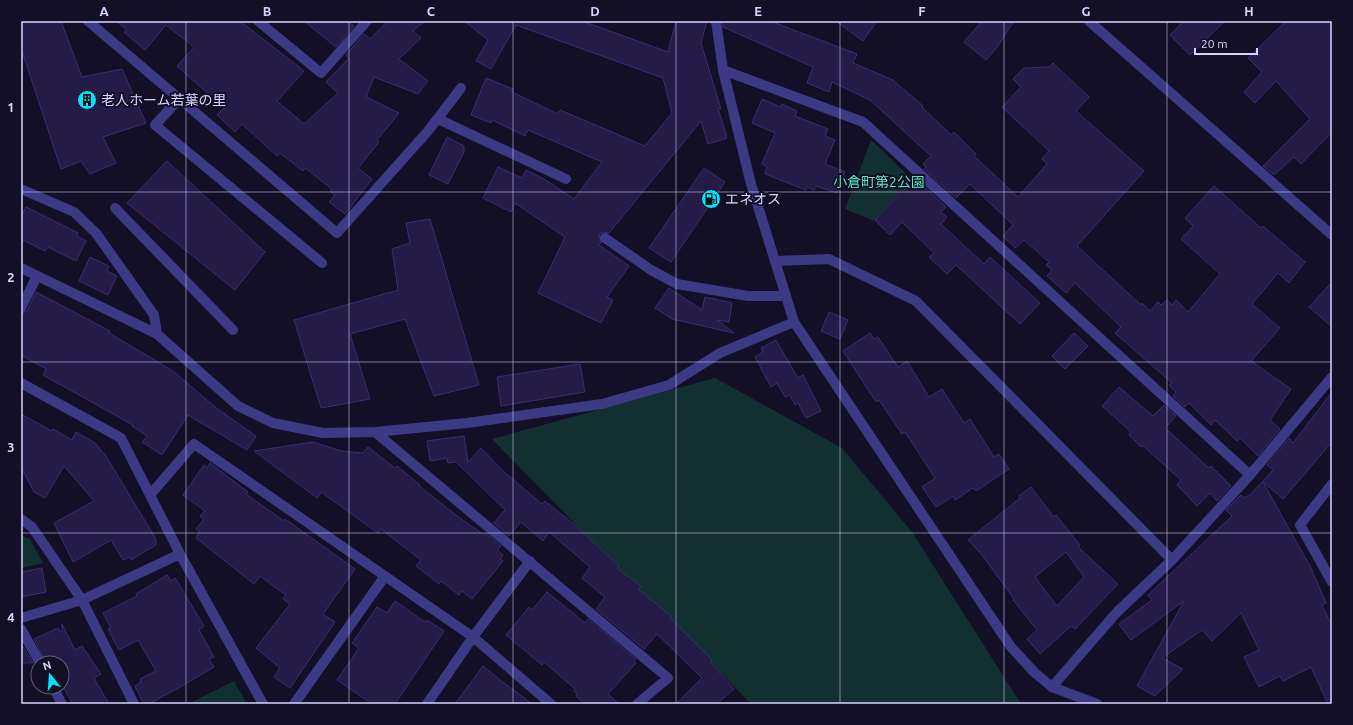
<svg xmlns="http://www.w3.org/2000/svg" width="1353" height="725" font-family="Ubuntu,'Noto Sans JP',sans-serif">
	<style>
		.green { fill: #12302f }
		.building { fill: #241b47; stroke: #3b2d73; fill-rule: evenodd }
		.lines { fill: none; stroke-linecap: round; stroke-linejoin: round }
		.minor { stroke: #3d3a85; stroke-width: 10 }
		.tertiary { stroke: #3d3a85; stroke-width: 10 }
		.grid { fill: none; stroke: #d9d4ff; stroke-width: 1; stroke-opacity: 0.55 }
		.labels { text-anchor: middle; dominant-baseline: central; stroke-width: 4; stroke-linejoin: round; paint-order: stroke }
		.poi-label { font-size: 14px; fill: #d9d4ff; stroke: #130f26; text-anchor: start }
		.park-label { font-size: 14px; fill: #5fe0c0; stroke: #130f26 }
		.neatline { fill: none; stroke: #d9d4ff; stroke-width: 1.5 }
		.grid-label { font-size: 13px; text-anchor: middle; font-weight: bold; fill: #d9d4ff }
	</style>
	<rect width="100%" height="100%" fill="#130f26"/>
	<!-- green -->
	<path class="green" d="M871 140 912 179 874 221 845 209Z
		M715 378 842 448 912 532 1021 704H751L492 439Z
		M21 535 30 539 43 563 21 568Z
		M234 681 247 704H188Z"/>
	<!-- building -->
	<path class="building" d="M21 21H61L82 77 122 69 146 123 103 137 116 163 90 174 81 161 61 169 21 48Z
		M116 21H240L304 71 277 101 304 124 338 93 326 82 349 58 346 55 364 34 370 39 388 21H425L413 31 421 38 399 59 428 81 418 94 374 77 366 97 399 113 377 140 379 142 358 168 372 179 345 214 329 202 335 195 330 191 332 189 305 168 303 171 280 153 277 156 242 124 235 132 217 115 224 108 177 66 194 47 166 25 145 50 124 32 127 30Z
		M304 21H348L354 26 336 47Z
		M464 21H582L668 52 676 21H707L701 43 721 109 718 108 727 138 708 144 701 121 609 233 603 232 599 235 601 243 599 245 629 266 607 297 613 300 601 323 538 293 565 237 515 203 511 212 483 198 498 167 522 178 526 170 544 179 574 199 602 162 528 130 525 136 492 120 491 123 471 115 486 78 513 89 512 92 558 114 560 110 645 146 672 113 663 78 516 25 491 69 476 61 488 40Z
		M723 21H770L857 54 853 63 893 80 923 106 922 107 951 135 954 132 976 154 974 156 1018 197 1047 164 1042 159 1049 151 1002 107 1021 87 1013 79 1024 68 1049 67 1053 63 1089 97 1076 111 1144 171 1077 246 1141 305 1142 303 1150 311 1158 302 1161 305 1167 300 1172 305 1176 300 1188 312 1220 274 1181 239 1193 226 1185 218 1214 186 1261 228 1263 226 1305 262 1289 283 1278 273 1252 304 1280 328 1251 361 1291 389 1270 420 1280 429 1258 456 1240 438 1237 441 1215 420 1211 425 1189 403 1185 407 1173 396 1176 392 1169 385 1172 383 1115 333 1121 327 1075 283 1066 293 1047 276 1052 270 1046 265 1049 262 1024 240 1015 248 1003 236 1013 225 970 184 956 198 924 169 926 167 923 164 931 156 870 100 832 82 829 92 807 83 813 67 723 27Z
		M836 21H877L863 41Z
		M982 21H1014L998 46 986 60 964 42Z
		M1184 21H1225L1190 55 1170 35Z
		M1286 21H1332V132L1301 164 1294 157 1274 175 1263 166 1310 119 1276 81 1255 103 1244 92 1262 72 1248 58Z
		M762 99 781 107 782 104 797 111 795 116 828 129 825 136 835 140 825 164 845 172 837 193 816 186 814 190 807 187 806 190 765 174 767 167 762 164 775 133 752 123Z
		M447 137 464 146V152L448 184 429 175Z
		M167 161 265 252 235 290 127 203Z
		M704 168 725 182 671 262 649 248Z
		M915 178 946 207 941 212 947 217 941 224 984 264 990 257 1040 303 1020 324 956 265 947 274 929 257 934 253 902 222 890 235 875 220Z
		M26 207 78 233 77 236 86 241 76 261 48 247 45 251 21 239V216Z
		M430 219 479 385 434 396 405 319 350 334 370 399 321 408 294 320 398 290 392 249 410 243 406 223Z
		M90 257 109 266 107 271 117 276 108 295 79 281Z
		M1332 282V327L1309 307Z
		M669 288 702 310 705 297 732 303 729 322 717 320 734 333 672 319 655 308Z
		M36 292 110 331 109 333 173 371 215 407 256 436 247 450 188 415 162 455 142 442 147 436 132 426 133 425 43 375 46 369 21 355V314L27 311Z
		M829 312 848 320 840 339 821 331Z
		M870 333 874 339 878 337 898 367 907 361 929 397 942 389 964 423 970 419 994 457 999 454 1009 469 976 491 973 488 955 500 953 496 936 507 922 487 935 478 905 432 902 434 879 400 876 402 843 351Z
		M1074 333 1088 346 1065 369 1052 356Z
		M776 340 798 378 803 375 821 411 806 418 798 403 795 405 790 395 785 397 777 383 771 387 755 357 763 352 761 348Z
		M580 364 585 392 501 406 497 377Z
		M1119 387 1153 416 1164 405 1176 416 1165 428 1209 468 1211 466 1231 486 1217 501 1210 493 1197 506 1177 485 1181 480 1143 446 1141 447 1129 435 1131 432 1102 406Z
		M1332 392V442L1283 499 1263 482 1311 568 1326 603 1322 605 1332 626V704H1328L1311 667 1283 681 1280 676 1259 687 1244 657 1259 650 1241 613 1212 641 1202 630 1162 658 1183 669 1155 696 1137 686 1184 601 1131 640 1119 624 1152 600 1148 595 1232 516 1226 510 1241 495 1244 498 1251 494 1273 470 1267 465 1289 438 1293 443Z
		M21 414 52 431 53 429 72 440 76 432 95 443 106 456 156 539V545L131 560 130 557 123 560 111 540 73 562 54 523 94 501 64 466 45 498 34 492 21 467Z
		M464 436 468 462 481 448 503 471 542 504 545 501 575 525 619 566 617 568 641 586 638 589 671 616 670 618 712 660 710 662 734 689 717 704H676L702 678 657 634 644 649 596 609 605 597 582 578 590 567 549 532 543 541 521 522 509 536 494 523 505 510 456 462 448 463 447 458 430 461 427 441Z
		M313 442 341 451 363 453 368 447 395 468 397 466 420 485 419 486 460 518 484 535 486 533 501 546 497 550 503 555 500 559 503 561 472 599 462 591 459 595 441 581 439 584 416 566 421 560 381 529 378 533 321 492 317 498 254 451Z
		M210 463 248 492 246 494 284 521 285 519 355 569 323 614 335 622 290 688 274 677 280 668 256 648 290 604 283 599 286 595 260 576 254 584 196 538 200 531 196 529 204 519 200 516 205 511 183 495 204 465 207 468Z
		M1031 487 1054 517 1056 515 1080 545 1078 547 1118 584 1075 629 1071 626 1040 654 1027 639 1037 630 1013 600 1014 599 982 555 968 540 1020 498 1019 496ZM1066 552 1084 577 1057 606 1035 577Z
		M42 568 46 592 21 597V572Z
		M167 575 171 581 175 578 204 626 199 630 214 657 209 659 214 667 182 686 149 704H144L135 686 141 682 140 679 156 671 138 640 119 650 108 629 111 628 103 613 137 596 136 594Z
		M547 592 585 623 588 619 636 659 634 661 636 663 608 694 619 704H585L576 696 577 694 574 691 575 689 544 662 542 665 506 635 529 607 532 610Z
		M395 601 425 622 427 620 444 631 395 704H372L337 680 359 648 352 643 377 607 387 613Z
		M62 624 75 650 82 646 101 674 94 678 109 704H73L62 685V663H46L34 639 58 628 60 632 62 631Z
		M22 645 33 663H21Z
		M483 666 499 679 532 704H455Z"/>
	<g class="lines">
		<!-- minor -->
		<path class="minor" d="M88 21 337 233 428 131 461 88
			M258 21 321 73 367 21
			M723 70 863 122 1250 475
			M179 99 155 125 322 263
			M438 119 566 179
			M21 189 74 212 96 233 154 315 157 334 238 406 273 423 323 433 375 432 467 423 602 404 669 385 720 353 794 322
			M115 208 233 330
			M605 238 651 270 677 284 748 296H786
			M775 261 829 259 916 301 1172 560
			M21 268 157 334
			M21 308 37 276
			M21 383 121 438 180 554 263 704
			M375 432 668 678 637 704
			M1332 484 1300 525 1332 582
			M150 495 194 444 473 637 551 704
			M21 519 32 527 82 600 134 704
			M21 618 82 600 180 554
			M21 629 40 663
			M53 687 62 704
			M1052 687 1117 612 1172 560 1250 475 1332 377
			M294 704 385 576
			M427 704 473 637 530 561"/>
		<!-- tertiary -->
		<path class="tertiary" d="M716 21 723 70 751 184 794 322 1011 647 1034 672 1052 687 1097 704
			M1089 21 1332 235"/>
	</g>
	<!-- grid -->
	<path class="grid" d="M186 21V704M349 21V704M513 21V704M676 21V704M840 21V704M1004 21V704M1167 21V704M21 192H1332M21 362H1332M21 533H1332"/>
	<!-- icons -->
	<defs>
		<g id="building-disc" transform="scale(1)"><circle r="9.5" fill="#00e5ff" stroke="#130f26"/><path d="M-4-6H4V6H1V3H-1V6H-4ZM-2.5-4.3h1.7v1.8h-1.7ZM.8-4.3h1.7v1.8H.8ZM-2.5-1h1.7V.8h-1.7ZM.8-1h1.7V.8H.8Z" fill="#111"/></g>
		<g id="fuel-disc" transform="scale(1)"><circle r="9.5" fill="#00e5ff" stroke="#130f26"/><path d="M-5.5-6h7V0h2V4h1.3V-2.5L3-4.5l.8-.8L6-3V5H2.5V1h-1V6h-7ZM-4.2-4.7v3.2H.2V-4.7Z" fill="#111"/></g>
	</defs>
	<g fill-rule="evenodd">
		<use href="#building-disc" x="87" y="100"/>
		<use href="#fuel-disc" x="711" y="199"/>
	</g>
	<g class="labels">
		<!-- poi labels -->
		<g class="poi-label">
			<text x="101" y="100">老人ホーム若葉の里</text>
			<text x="725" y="199">エネオス</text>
		</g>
		<!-- park labels -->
		<g class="park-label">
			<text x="879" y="182">小倉町第2公園</text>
		</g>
	</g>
	<!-- border -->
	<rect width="1353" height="725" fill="none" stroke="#130f26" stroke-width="44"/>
	<!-- north arrow -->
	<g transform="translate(50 675) rotate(343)"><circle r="19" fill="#130f26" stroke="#625e7d"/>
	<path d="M0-3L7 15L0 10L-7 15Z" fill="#00e5ff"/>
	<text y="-6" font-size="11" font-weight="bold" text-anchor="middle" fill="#d9d4ff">N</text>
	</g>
	<!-- scale -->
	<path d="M1195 48v6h62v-6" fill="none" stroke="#d9d4ff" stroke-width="2"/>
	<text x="1201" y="48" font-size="12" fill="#d9d4ff" stroke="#130f26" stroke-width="3" paint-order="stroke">20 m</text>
	<rect x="22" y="22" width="1309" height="681" class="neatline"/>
	<g class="grid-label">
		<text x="104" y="16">A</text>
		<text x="267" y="16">B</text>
		<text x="431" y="16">C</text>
		<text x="595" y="16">D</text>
		<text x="758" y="16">E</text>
		<text x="922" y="16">F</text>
		<text x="1086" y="16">G</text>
		<text x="1249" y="16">H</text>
		<text x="11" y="112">1</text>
		<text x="11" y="282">2</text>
		<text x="11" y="452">3</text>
		<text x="11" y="622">4</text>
	</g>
</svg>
